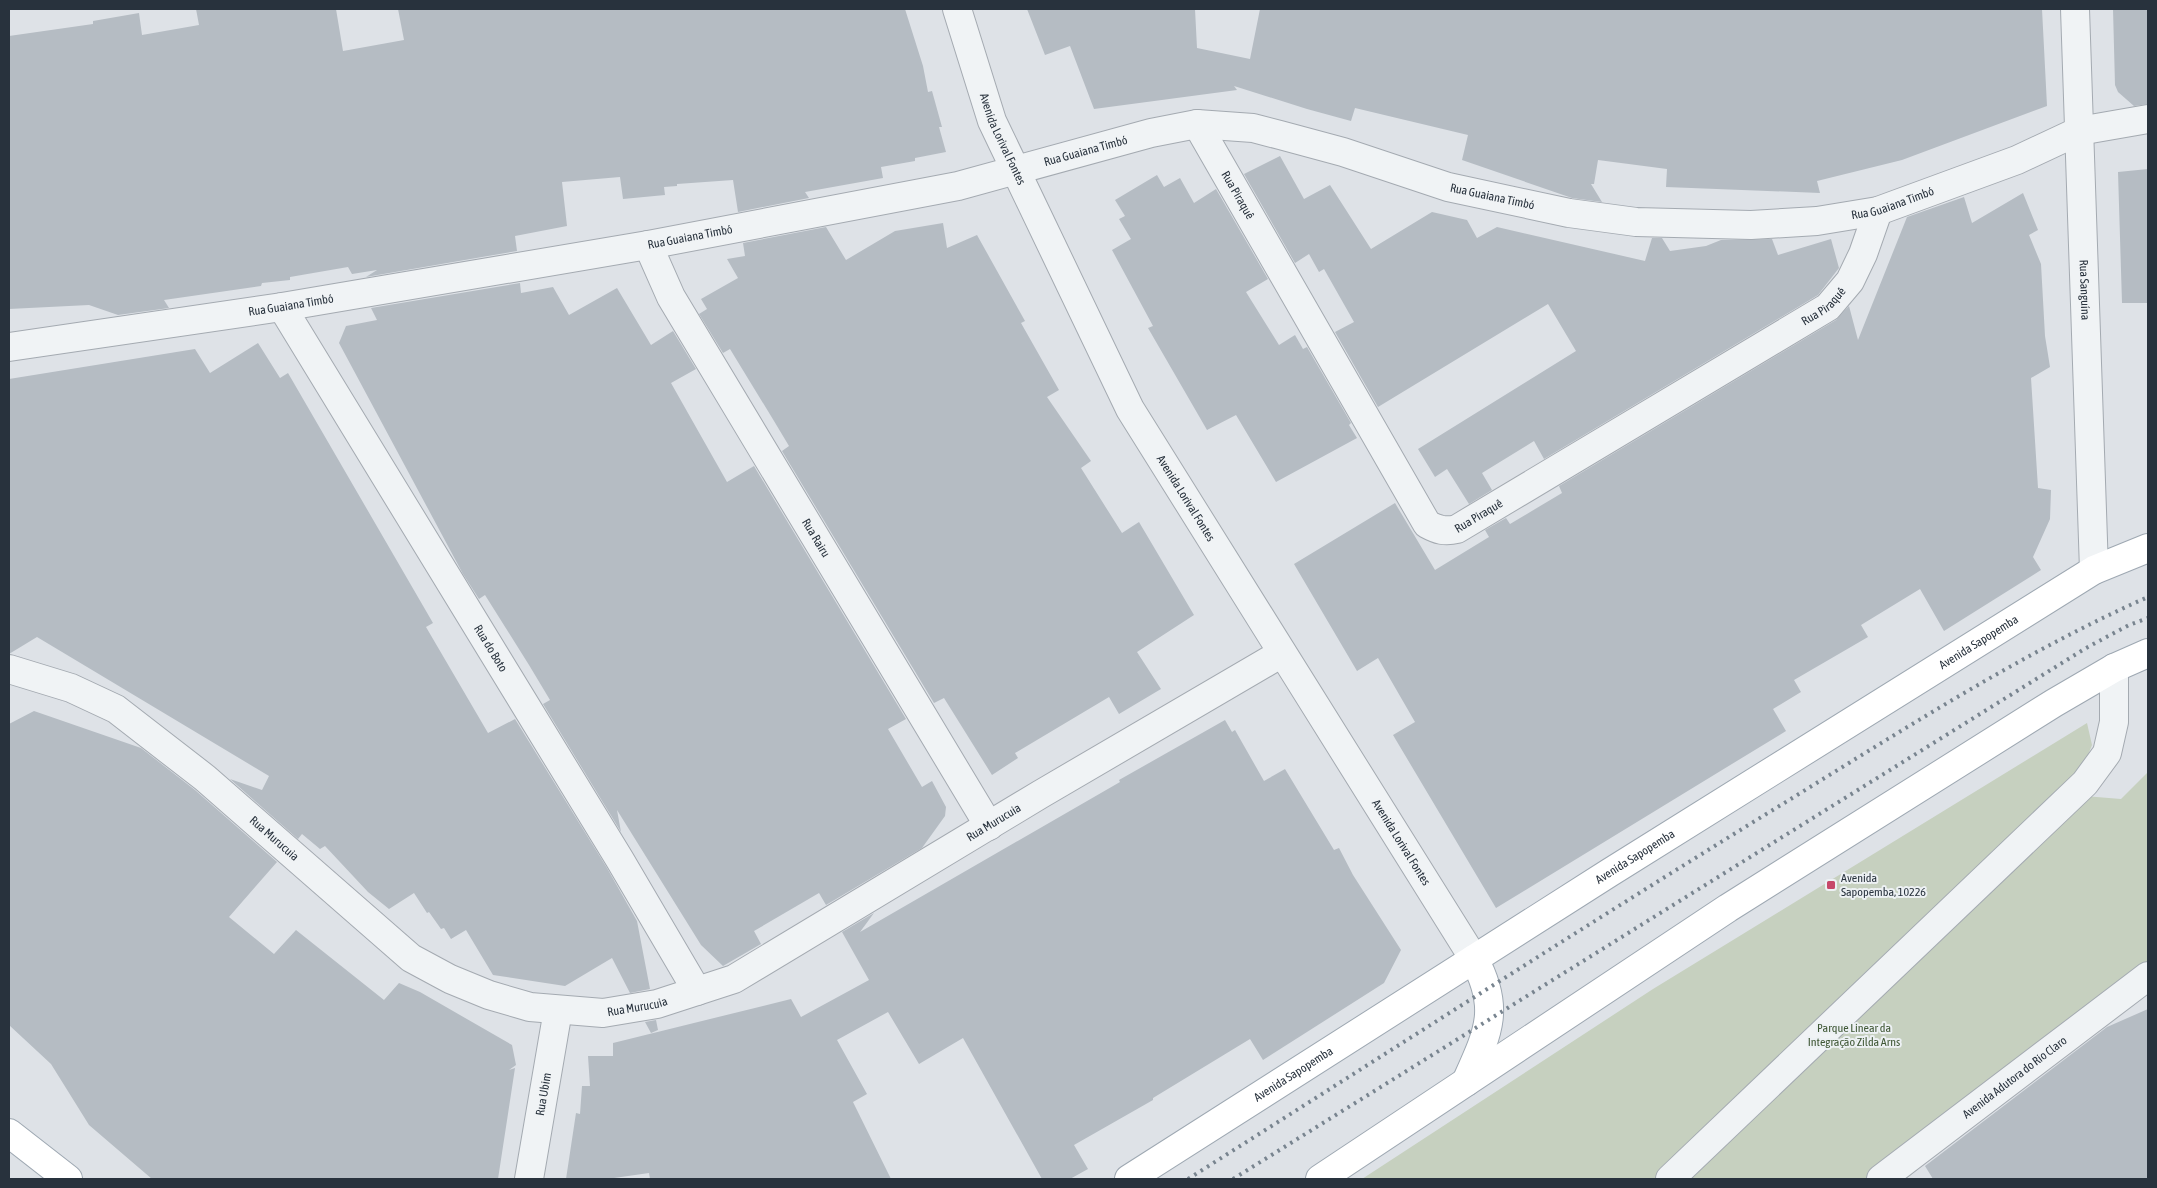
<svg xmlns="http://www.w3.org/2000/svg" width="2157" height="1188" font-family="'Asap Condensed',sans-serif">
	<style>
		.green { fill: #c6d0bf }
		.building { fill: #b5bcc3 }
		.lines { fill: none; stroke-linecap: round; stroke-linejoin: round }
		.street-casing { stroke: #a4aab1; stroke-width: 30 }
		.primary-casing { stroke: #9ea8b2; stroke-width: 30 }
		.street { stroke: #f0f3f5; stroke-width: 28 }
		.primary { stroke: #fff; stroke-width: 28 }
		.rail { stroke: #78848f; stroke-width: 4; stroke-dasharray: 2.5 5; stroke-linecap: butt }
		.poi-dot { fill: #c7486a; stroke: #edf1f4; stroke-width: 2 }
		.labels { text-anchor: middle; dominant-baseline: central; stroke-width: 4; stroke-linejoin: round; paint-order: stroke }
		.street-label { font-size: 12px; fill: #28323d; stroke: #edf1f4 }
		.poi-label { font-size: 12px; fill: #28323d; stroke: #edf1f4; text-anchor: start }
		.park-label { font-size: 12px; fill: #405836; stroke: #edf1f4 }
	</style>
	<rect width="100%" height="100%" fill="#dee2e7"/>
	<!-- green -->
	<path class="green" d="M2087 723 2092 745 2072 795 2121 799 2148 772V971L2139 982 1906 1179H1362L1653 989Z"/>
	<!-- building -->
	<path class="building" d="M196 9H336L343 51 404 40 398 9H905L923 66 928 92 932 91 942 127H939L946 152 915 158V161L881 167 883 178 805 192 809 198 738 212 733 180 677 184V186L664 187 665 195 623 199 620 177 562 182 567 226 515 236 517 251 366 277 377 270 352 274 348 267 290 277V280L262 283 261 286 164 300 169 308 118 315 89 305 9 309V36L93 24V21L139 13 142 35 199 25Z
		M1027 9H1195L1197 48 1250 59 1260 9H2042L2047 106 1902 160 1817 181 1820 193 1666 187 1667 169 1598 160 1594 184H1591L1602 202 1572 198 1462 160 1468 135 1355 108 1351 121 1307 109 1234 86 1237 90 1094 109 1070 46 1045 55Z
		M2113 9H2148V104L2134 106 2118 92 2115 85Z
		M1280 156 1304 199 1330 185 1371 249 1432 212 1467 220 1477 238 1497 227 1645 261 1652 238H1662L1670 251 1706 246 1721 240 1772 239 1778 255 1831 239 1839 268 1818 295 1544 459 1534 441 1482 473 1492 490 1469 504 1447 469 1435 477 1418 449 1576 351 1548 304 1378 407 1335 332 1354 322 1324 269 1319 272 1309 254 1295 263 1244 174Z
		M2148 169V303H2122L2118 172Z
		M1157 175 1164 187 1180 178 1194 203 1216 189 1268 279 1246 292 1279 345 1295 335 1303 349 1307 347 1351 423 1349 425 1357 438 1276 482 1236 415 1207 430 1148 328 1153 326 1112 250 1131 239 1119 219 1125 216 1115 200Z
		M2023 193 2038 230 2029 235 2041 264 2045 336 2050 367 2031 378 2038 488 2051 490 2050 519 2033 557 2041 570 1944 631 1920 589 1861 625 1868 637 1794 680 1801 692 1773 709 1786 731 1496 908 1393 735 1415 722 1378 658 1357 671 1294 564 1395 503 1435 570 1489 537 1485 530 1506 518 1510 524 1562 493 1559 486 1836 320 1849 306 1858 340 1907 217 1964 197 1972 223Z
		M943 223 947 248 977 235 1025 321 1021 323 1059 390 1047 397 1091 461 1081 468 1122 533 1139 522 1194 615 1137 652 1161 689 1119 714 1109 697 1015 753 1018 758 992 775 944 698 934 703 782 451 789 446 774 421 730 349 723 353 699 314 707 309 701 299 738 278 727 259 745 256 743 243 826 227 846 260 895 231Z
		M520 283 521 293 553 287 569 315 617 288 651 345 673 331 696 369 671 383 727 482 754 466 906 719 888 729 922 787 932 781 946 807 945 816 922 848 826 905 819 893 754 931 761 944 723 966 701 945 617 810 621 832 543 704 550 700 529 665 485 595 479 599 463 574 339 343 346 326 377 320 371 308Z
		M258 343 280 378 288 373 433 623 426 627 488 733 515 719 607 868 637 921 650 989 630 993 612 958 565 986 493 975 466 930 451 939 444 928 441 929 429 912 427 913 414 893 389 909 368 892 325 846 320 849 302 834 298 839 230 779 262 790 269 776 37 637 9 654V379L195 349 210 373Z
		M34 711 141 748 195 790 277 862 229 917 274 954 296 930 384 1000 399 983 420 992 512 1045 516 1065 509 1070 515 1068 498 1179H152L89 1125 51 1064 9 1025V724Z
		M1225 720 1232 732 1235 730 1264 781 1285 769 1334 850 1339 848 1353 875 1401 950 1384 983 1263 1060 1250 1039 1153 1098V1100L1074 1145 1088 1169 1070 1179H1042L963 1038 919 1064 888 1012 837 1040 867 1094 853 1102 891 1179H650L649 1173 607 1179H566L576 1113 580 1114 582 1086H590L588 1056H613V1043L791 999 801 1017 869 980 842 932 874 913 860 932 1120 782 1119 780Z
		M2148 1009V1179H1933L1925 1166 2107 1027Z
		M656 1020 658 1030 651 1033 645 1022Z"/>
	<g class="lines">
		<!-- street casing -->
		<g class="street-casing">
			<g id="street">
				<path id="s1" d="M957 9 992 121 1130 409 1474 959"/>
				<path id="s2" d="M2075 9 2094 570"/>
				<path id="s3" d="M1197 124 1427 524C1438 530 1445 532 1457 529L1828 307 1850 281 1863 254 1878 211"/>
				<path id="s4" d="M648 245 671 297 989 826"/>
				<path id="s5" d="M282 307 620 860 697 991"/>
				<path id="s6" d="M9 347 282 307 648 245 958 186 1151 133 1197 124 1253 128 1280 135 1343 152 1448 187 1569 213 1636 222 1751 225 1817 221 1878 211 2017 160 2079 131 2148 119"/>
				<path id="s7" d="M9 669 71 688 116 709 205 778 411 958 450 979 489 995 530 1007 603 1013 657 1004 734 979 1041 794 1282 653"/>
				<path id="s8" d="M529 1179 558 1010"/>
				<path d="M1670 1179 2085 783 2107 753 2114 722V668"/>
				<path id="s9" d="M1881 1179 2148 976"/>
			</g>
		</g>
		<!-- primary casing -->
		<g class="primary-casing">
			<g id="primary">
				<path d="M1466 1082C1488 1033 1501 1009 1474 959"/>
				<path d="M9 1133 68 1179"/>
				<path id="s10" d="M1129 1179 1609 873 2094 570 2148 548"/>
				<path d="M1320 1179 1728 908 2054 703 2114 668 2148 653"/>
			</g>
		</g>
		<!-- street -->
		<use href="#street" class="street"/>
		<!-- primary -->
		<use href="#primary" class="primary"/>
		<!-- rail -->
		<path class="rail" d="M1188 1179C1384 1055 1578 930 1776 808 1897 734 2017 655 2148 597
			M1233 1179 2086 648 2129 625 2148 618"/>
	</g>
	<!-- markers -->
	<rect class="poi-dot" x="1826" y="880" width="10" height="10" rx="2.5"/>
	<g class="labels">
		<!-- street labels -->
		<g class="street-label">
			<text stroke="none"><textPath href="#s1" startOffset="138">Avenida Lorival Fontes</textPath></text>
			<text stroke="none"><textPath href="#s6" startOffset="1095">Rua Guaiana Timbó</textPath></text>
			<text stroke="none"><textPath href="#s3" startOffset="82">Rua Piraquê</textPath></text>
			<text stroke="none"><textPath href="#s6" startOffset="1515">Rua Guaiana Timbó</textPath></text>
			<text stroke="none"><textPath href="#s6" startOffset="1920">Rua Guaiana Timbó</textPath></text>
			<text stroke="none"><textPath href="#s6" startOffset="690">Rua Guaiana Timbó</textPath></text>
			<text stroke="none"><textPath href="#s2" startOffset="281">Rua Sanguína</textPath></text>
			<text stroke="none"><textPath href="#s6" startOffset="285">Rua Guaiana Timbó</textPath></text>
			<text stroke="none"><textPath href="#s3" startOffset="922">Rua Piraquê</textPath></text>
			<text stroke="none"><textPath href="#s1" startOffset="542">Avenida Lorival Fontes</textPath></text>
			<text stroke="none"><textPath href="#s3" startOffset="518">Rua Piraquê</textPath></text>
			<text stroke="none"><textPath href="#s4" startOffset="338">Rua Rairu</textPath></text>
			<text stroke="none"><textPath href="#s10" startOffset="1005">Avenida Sapopemba</textPath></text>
			<text stroke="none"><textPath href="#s5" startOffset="400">Rua do Boto</textPath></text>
			<text stroke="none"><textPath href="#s7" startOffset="1142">Rua Murucuia</textPath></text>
			<text stroke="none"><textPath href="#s7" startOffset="319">Rua Murucuia</textPath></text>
			<text stroke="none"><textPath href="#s1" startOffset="948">Avenida Lorival Fontes</textPath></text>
			<text stroke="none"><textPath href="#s10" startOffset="600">Avenida Sapopemba</textPath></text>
			<text stroke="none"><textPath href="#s7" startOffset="738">Rua Murucuia</textPath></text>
			<text stroke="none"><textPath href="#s10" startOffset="195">Avenida Sapopemba</textPath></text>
			<text stroke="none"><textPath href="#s9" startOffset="168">Avenida Adutora do Rio Claro</textPath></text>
			<text stroke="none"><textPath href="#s8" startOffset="86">Rua Ubim</textPath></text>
		</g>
		<!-- poi labels -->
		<g class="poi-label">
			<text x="1841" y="878">Avenida<tspan x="1841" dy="14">Sapopemba, 10226</tspan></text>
		</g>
		<!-- park labels -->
		<g class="park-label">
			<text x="1854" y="1028">Parque Linear da<tspan x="1854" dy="14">Integração Zilda Arns</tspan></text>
		</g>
	</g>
	<!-- border -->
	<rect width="2157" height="1188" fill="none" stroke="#28323d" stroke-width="20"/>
</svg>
